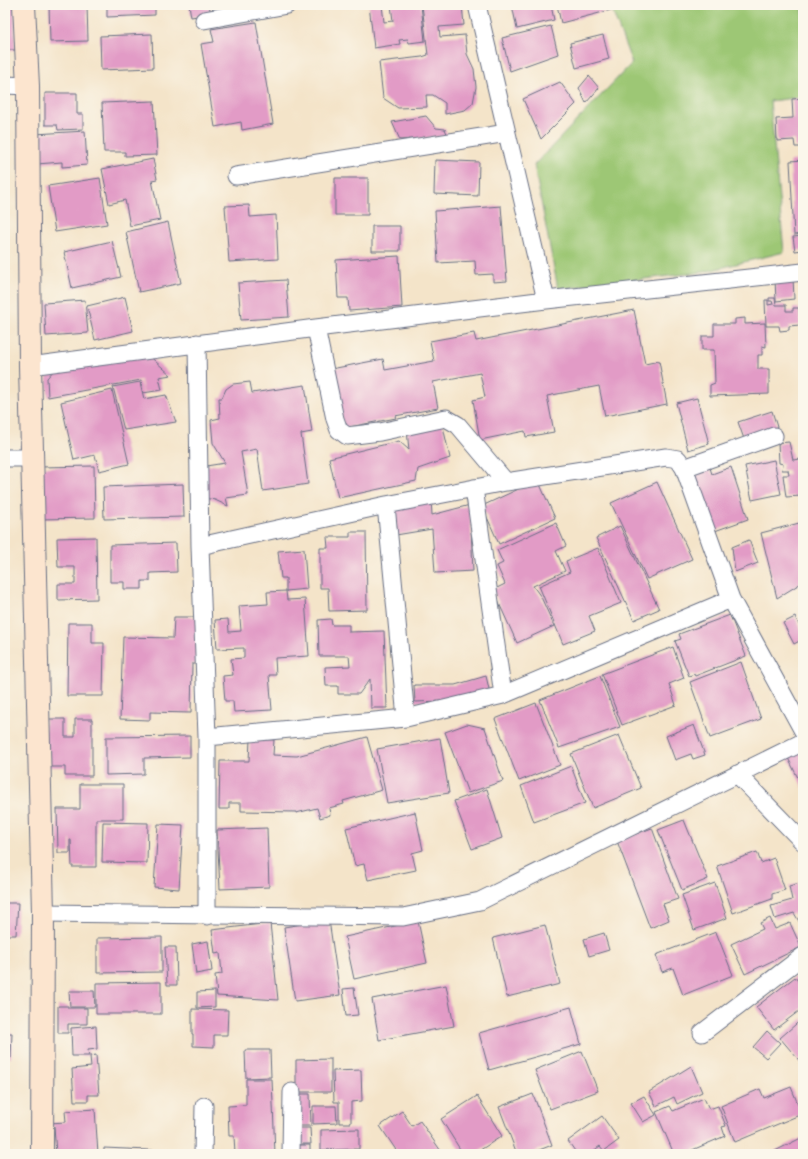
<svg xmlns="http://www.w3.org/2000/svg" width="808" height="1159" font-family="'Libre Caslon Text',serif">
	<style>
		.green { fill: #9dc774; stroke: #5c7b69 }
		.building { fill: #e29bc6 }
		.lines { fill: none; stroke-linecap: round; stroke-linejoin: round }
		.street-casing { stroke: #676e83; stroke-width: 19 }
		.secondary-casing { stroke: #676e83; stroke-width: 24 }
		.street { stroke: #fff; stroke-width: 17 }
		.secondary { stroke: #fce5cf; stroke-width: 22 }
	</style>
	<rect width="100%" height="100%" fill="#fbf7ec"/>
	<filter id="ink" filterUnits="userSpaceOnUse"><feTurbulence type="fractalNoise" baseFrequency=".025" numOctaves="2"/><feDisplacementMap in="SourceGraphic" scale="8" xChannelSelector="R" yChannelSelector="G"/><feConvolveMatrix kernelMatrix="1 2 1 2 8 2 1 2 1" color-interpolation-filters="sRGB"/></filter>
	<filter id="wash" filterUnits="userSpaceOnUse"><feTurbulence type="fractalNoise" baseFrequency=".012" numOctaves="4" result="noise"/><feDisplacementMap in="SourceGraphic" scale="16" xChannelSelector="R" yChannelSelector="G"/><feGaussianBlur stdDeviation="0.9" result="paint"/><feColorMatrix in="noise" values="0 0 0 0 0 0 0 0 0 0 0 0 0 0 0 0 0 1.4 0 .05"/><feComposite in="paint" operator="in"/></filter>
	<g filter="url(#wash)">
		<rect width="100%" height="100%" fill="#f4e4c9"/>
		<!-- green -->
		<path class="green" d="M610 5H803V97L770 101 784 252 704 272 558 289 534 165 632 63Z"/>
		<g id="blocks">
			<!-- building -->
			<path class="building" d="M5 5H15V50H5Z
				M49 5H87L88 41 50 42Z
				M107 5H155V15L107 17Z
				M189 5H209L211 14 191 17Z
				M369 5H382L384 22 393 21 391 5H421L425 41 409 43 408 39 399 40 400 44 374 48Z
				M422 5H462L464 25 439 27 440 37 465 35 467 54 474 69 476 87 473 103 465 110 445 114V103L433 95H426L427 107 398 108 383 98 379 62 422 57 428 55Z
				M512 5H551L554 20 517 29Z
				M557 5H610L611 10 561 23Z
				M256 22 273 124 242 130 241 122 215 127 201 44 214 42 211 29Z
				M551 26 558 54 510 71 502 38Z
				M152 34 153 68 101 70 100 36Z
				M603 35 609 59 576 68 570 43Z
				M589 76 599 88 586 103 579 88Z
				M560 82 576 104 541 139 523 99Z
				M45 93H77V114H83V129L58 130 57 125H45Z
				M803 98V147H795L794 140 777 141 776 119 793 118 792 99Z
				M154 101 157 155 125 156V152H104L102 103Z
				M426 116 436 128 445 129 448 136 400 140 392 122Z
				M85 131 87 165 62 167V162L37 164 35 134Z
				M153 159 157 179 152 180 160 220 130 226 125 200 109 204 102 169Z
				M435 160 479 162 478 196 434 194Z
				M803 160V234L794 235 790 161Z
				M100 178 107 224 55 232 48 186Z
				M335 178H368V215H335Z
				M249 205 250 217 276 215 278 259 229 262 225 206Z
				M501 206 507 281 493 282V274L476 275 475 261 438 263 435 211Z
				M168 222 181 283 139 292 126 232Z
				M372 226H400V251H372Z
				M803 236V250L795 251 793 237Z
				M112 241 121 277 72 288 64 252Z
				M399 256 402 307 349 311 348 298H338L336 260Z
				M793 278 794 299 776 301 775 279Z
				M286 280 289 317 241 320 238 283Z
				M125 297 133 331 95 340 87 306Z
				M769 298H775L776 305H786V311H793V308H799L800 325 789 326V330L780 331 779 326H766L765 300H768V305L773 304 772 301H769Z
				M85 300 88 333 46 336 44 303Z
				M634 310 645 364 659 361 667 404 605 416 599 386 547 396 554 432 526 437 525 431 480 440 473 400 485 397 480 373 433 382 438 408 395 416 396 418 344 428 331 369 383 359 385 370 434 361 430 341 474 333 476 341Z
				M745 318V324L765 323 766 347 762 346V355H758V369H769V394L710 396V385L715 383 714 350H702V336H714V324H735V319Z
				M147 354 171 375 159 377 162 390 143 393 141 380 48 397 47 378 56 368Z
				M140 382 144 399 166 395 176 422 124 430 113 387Z
				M250 382 252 393 305 385 312 432 301 434 308 484 263 491 257 449 241 452 248 495 226 498 228 506 215 500 205 498 200 467 225 463 213 443 211 420 220 418 219 398H222L226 389 233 384Z
				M112 390 129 464 99 471 95 455 74 460 61 402Z
				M697 398 709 444 688 450 676 403Z
				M772 411 777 427 744 439 738 422Z
				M442 422 450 458 418 469 416 481 338 498 329 458 399 441 409 450 407 430Z
				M801 441H803V483H800L801 496 786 497 783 475H789L788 470H782L783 464 779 463 778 443 789 442 793 460 801 459Z
				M774 460 781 494 752 500 745 466Z
				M708 462 712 474 731 467 748 519 712 532 690 468Z
				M94 466 95 518 40 519V467Z
				M538 480 555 518 499 544 482 506Z
				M657 482 692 559 647 579 611 503Z
				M183 484 184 517 104 519 103 487Z
				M431 500 432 515 470 505 473 571 435 573 432 529 396 535 395 509Z
				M803 522V582L777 598 761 533Z
				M556 523 566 546 556 551 565 571 533 586 541 597 554 626 517 643 493 590 505 584 497 566 503 563 497 550Z
				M620 526 659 609 634 620 596 538Z
				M350 532H366L367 610 329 611 328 588H320V548H328L327 537H350Z
				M96 537 97 599 58 600V584H75V567H58L57 538Z
				M749 540 758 563 735 572 732 547Z
				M176 543 177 572 150 573V581H142V589H124V582H110V545Z
				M598 548 621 603 589 616 595 631 563 644 539 586 570 572 566 561Z
				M304 549 307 589 286 591V578H281L278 551Z
				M286 591 287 600 305 599 309 656 275 658 276 675H269L272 710 234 712 233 701H225L223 676 233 675 231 659 244 658V648L217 649 215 620 228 619 229 632 241 631 239 606 268 604 267 592Z
				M730 615 746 656 695 676 694 674 689 676 675 641 681 639 679 634Z
				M174 617H197L196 664H192L191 713 150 712V720L120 719 123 637 173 638Z
				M795 617 803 632V639L794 644 783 623Z
				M331 619 332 625H349V632L384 631 387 708H371L370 679 359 694H338V686H326L325 667 350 666 349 656H319L318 620Z
				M68 623H92V643H104L103 696H67Z
				M673 647 684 678 669 684 676 705 622 725 602 674Z
				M741 662 761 719 710 738 690 682Z
				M486 676 489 689 444 705 443 701 415 702 414 685H455Z
				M600 676 620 727 559 748 540 700Z
				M536 703 560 765 519 781 495 719Z
				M45 719H65V737H75V719H92V776H65V767H45Z
				M467 724 485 728 503 781 468 793 445 732Z
				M694 725 705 755 693 759 691 754 675 760 666 736Z
				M619 735 641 788 593 808 571 754Z
				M190 736V757L144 758V774L106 775V737Z
				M367 737 382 790 343 801 344 804 329 808 330 815 320 818 317 808 296 813V812L241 811V803H229V809H219L220 761H249L250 739 274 740 273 755 297 756Z
				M440 738 449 793 387 803 377 749Z
				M803 746V788L786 754Z
				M571 766 585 803 534 822 521 786Z
				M80 784H123V819H96V867H72L71 840H70V853H58L57 809H80Z
				M487 789 502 838 472 849 454 801Z
				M415 812 423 850 412 853 416 870 368 880 364 864 355 866 346 828Z
				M684 820 708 879 682 890 658 830Z
				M103 822 148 823 147 863 102 862Z
				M158 824 183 825 179 889 154 887Z
				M267 828 269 887 220 889 217 830Z
				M652 828 678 899 663 904 669 920 650 928 617 841Z
				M757 852 761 863 774 858 785 890 772 894V899L733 913 717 866Z
				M803 882V928L794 913 775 919 771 906 792 900 789 886Z
				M715 883 727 918 694 930 682 895Z
				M5 903H18L16 935H5Z
				M770 918 775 929 790 923 801 947 745 974 731 944 763 929 760 923Z
				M329 920 340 995 295 1001 284 927Z
				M418 921 427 963 354 979 345 937Z
				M270 923 278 1000 217 996 215 975 222 974 220 953 215 954 212 930Z
				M545 925 560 984 507 997 493 938Z
				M716 932 733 975 683 995 673 968 662 972 656 955Z
				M604 933 609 950 589 956 584 939Z
				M162 937V972L97 973V938Z
				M208 941 212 971 196 974 192 944Z
				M165 947H176L177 985H167Z
				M795 977 803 988V1008L774 1030 756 1007Z
				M161 982V1014H96V983Z
				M446 985 454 1026 379 1040 372 999Z
				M354 988 358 1015 346 1016 343 989Z
				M69 991H94L95 1007H70Z
				M215 991V1007L197 1008V992Z
				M58 1006H68V1008H87V1024H68V1033H58Z
				M571 1007 581 1044 489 1070 479 1033Z
				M192 1009 228 1010 227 1035H214V1047L193 1046V1034H192Z
				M803 1018V1065L780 1038Z
				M96 1026 97 1049 88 1050 89 1056H72L71 1028Z
				M767 1031 780 1043 766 1058 753 1047Z
				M5 1033H12L11 1058H5Z
				M245 1050H270L271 1077 246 1078Z
				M582 1051 598 1091 550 1109 535 1070Z
				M96 1055 99 1095H88V1101H74L72 1069 91 1067 90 1056Z
				M331 1059V1092H296V1060Z
				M691 1066 702 1092 677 1104 674 1097 656 1106 649 1092Z
				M361 1070 362 1101 351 1102V1123H339V1102H334L333 1071Z
				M246 1079H272L275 1154H235L234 1136H229L228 1106 246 1105Z
				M791 1087 802 1114 735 1142 721 1106 760 1089 764 1098Z
				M295 1094H310L311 1126H295Z
				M533 1094 552 1145 529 1154H517L499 1107Z
				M477 1096 502 1136 474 1154H463L441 1119Z
				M644 1096 656 1115 643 1122 631 1103Z
				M704 1098 709 1109 718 1106 726 1126 722 1127 725 1136 683 1154H674L656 1112 670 1106 673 1111Z
				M313 1106H336L337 1123 313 1124Z
				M95 1109 98 1154H56L54 1126H49V1123L66 1122 65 1111Z
				M402 1111 412 1126 420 1121 443 1154H390L396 1150 380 1126Z
				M602 1116 619 1140 604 1151 600 1146 589 1154H577L568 1141Z
				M295 1128H310L311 1144H295Z
				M359 1129V1149L321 1150V1130Z
				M803 1137V1154H777L775 1151Z
				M296 1145H310V1154H296Z
				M104 1148 171 1151V1154H104Z"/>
		</g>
	</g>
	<g filter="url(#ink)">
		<use href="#blocks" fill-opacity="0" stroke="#676e83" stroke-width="1"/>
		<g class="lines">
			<!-- street casing -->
			<g class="street-casing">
				<path id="street" d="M477 5 546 300
					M204 20 287 5
					M5 85 28 86
					M236 176 507 133
					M316 328 335 419 339 430 347 436 380 432 446 418 458 425 506 482
					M197 343 200 546 207 737V916
					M30 366 316 328 546 300 803 272
					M5 458H33
					M684 468 774 436
					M474 488 503 695
					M386 505 406 718
					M200 546 386 505 506 482 666 457 678 459 684 468 731 599 803 731
					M207 737 406 718 503 695 731 599
					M737 774 803 842
					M43 913 403 917 480 901 803 742
					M702 1033 803 956
					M203 1154 204 1106
					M291 1154 292 1092"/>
			</g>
			<!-- secondary casing -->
			<g class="secondary-casing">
				<path id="secondary" d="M24 5 28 86 30 366 43 913 42 1154"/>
			</g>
			<!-- street -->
			<use href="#street" class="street"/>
			<!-- secondary -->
			<use href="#secondary" class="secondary"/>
		</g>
	</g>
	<!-- margin -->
	<rect width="808" height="1159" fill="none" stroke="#fbf7ec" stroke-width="20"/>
</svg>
